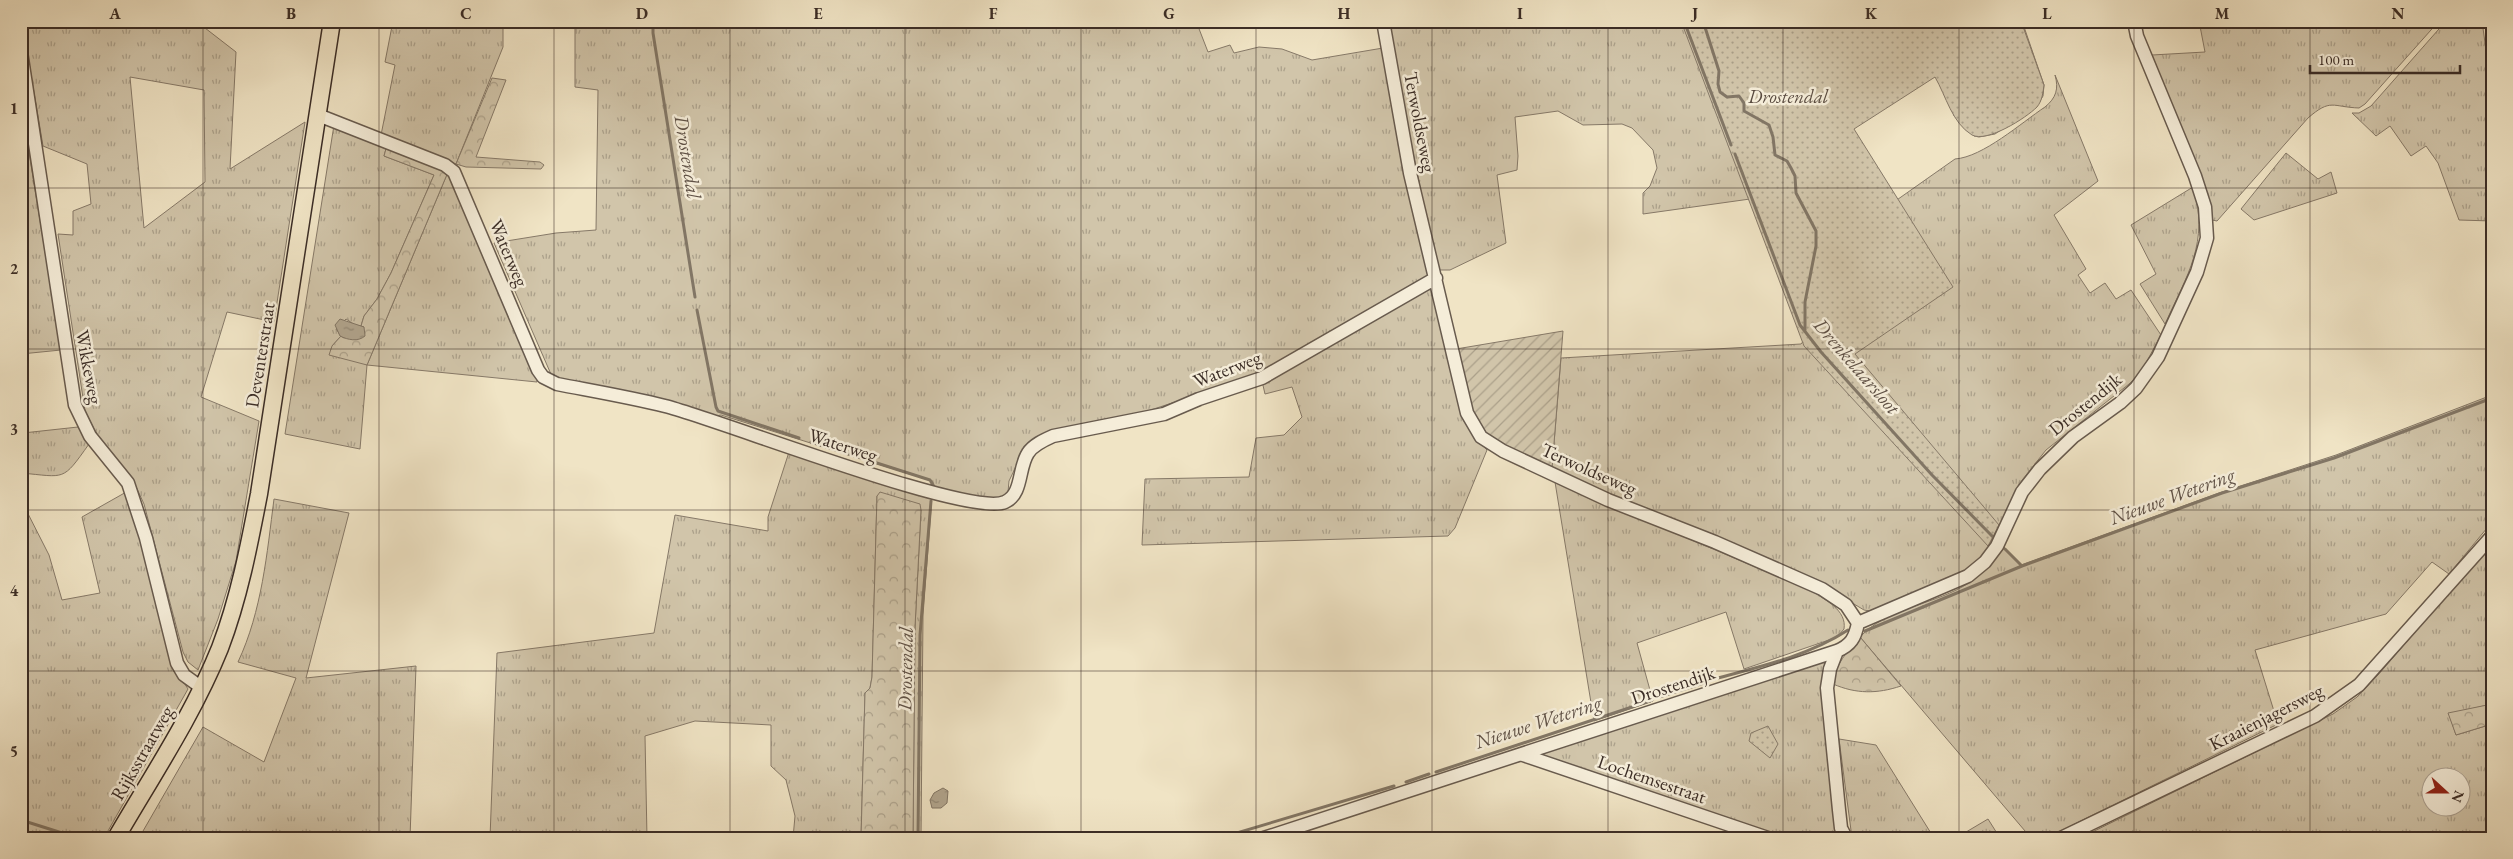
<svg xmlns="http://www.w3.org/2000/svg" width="2513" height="859" font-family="'EB Garamond',serif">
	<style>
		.grass { fill: url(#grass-tufts); stroke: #867968; fill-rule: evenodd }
		.forest { fill: url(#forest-crowns); stroke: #867968 }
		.park { fill: url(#park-dots); stroke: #867968 }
		.garden { fill: url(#garden-furrows); stroke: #867968 }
		.water { fill: url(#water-ripples); stroke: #827665 }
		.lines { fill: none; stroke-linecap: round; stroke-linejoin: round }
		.stream { stroke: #827665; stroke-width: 3 }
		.minor-casing { stroke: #685b4e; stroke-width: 15 }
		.major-casing { stroke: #3b2d26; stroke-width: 19 }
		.minor { stroke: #f5edd9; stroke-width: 12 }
		.major { stroke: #f0e4c5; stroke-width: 16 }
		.grid { fill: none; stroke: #3b2d26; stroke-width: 1; stroke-opacity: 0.55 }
		.labels { text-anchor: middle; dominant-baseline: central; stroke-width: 5; stroke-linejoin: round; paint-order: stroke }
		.park-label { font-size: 19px; font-style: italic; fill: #594b40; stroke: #f5edd9 }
		.street-label { font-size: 19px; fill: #3b2d26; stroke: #f5edd9 }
		.water-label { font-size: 20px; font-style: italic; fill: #5f5146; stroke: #f5edd9 }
		.neatline { fill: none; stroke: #3b2d26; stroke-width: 2 }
		.grid-label { font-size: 16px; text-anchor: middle; font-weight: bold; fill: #3b2d26 }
	</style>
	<defs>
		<pattern id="grass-tufts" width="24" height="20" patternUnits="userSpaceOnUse" patternTransform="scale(1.25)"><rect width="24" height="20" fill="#d1c5aa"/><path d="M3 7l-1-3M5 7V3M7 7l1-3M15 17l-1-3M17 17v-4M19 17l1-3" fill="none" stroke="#aba08a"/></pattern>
		<pattern id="forest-crowns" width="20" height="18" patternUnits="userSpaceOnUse" patternTransform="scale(1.25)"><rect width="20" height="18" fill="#d1c5aa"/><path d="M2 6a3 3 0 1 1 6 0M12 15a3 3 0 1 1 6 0" fill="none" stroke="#aba08a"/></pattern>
		<pattern id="park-dots" width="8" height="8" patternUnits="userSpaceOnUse" patternTransform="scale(1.25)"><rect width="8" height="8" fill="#d1c5aa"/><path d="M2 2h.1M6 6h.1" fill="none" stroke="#aba08a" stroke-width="1.8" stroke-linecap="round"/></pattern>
		<pattern id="garden-furrows" width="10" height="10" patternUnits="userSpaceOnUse" patternTransform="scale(1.25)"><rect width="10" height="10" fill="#d1c5aa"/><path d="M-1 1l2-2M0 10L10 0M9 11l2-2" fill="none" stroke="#aba08a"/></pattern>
		<pattern id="water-ripples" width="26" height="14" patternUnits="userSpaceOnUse" patternTransform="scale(1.25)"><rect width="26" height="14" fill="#b2a68f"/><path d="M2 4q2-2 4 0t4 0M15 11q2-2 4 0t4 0" fill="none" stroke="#928875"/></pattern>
	</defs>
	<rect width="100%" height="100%" fill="#f0e4c5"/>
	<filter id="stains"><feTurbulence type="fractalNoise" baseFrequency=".004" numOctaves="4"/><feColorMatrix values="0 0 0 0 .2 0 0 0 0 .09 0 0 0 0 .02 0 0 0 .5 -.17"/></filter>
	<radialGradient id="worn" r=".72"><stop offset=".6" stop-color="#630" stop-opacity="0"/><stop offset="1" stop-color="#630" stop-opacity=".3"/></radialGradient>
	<!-- grass -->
	<path class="grass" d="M22 21H196L236 52 230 169 305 122 274 322 227 312 201 397 259 421 236 561 218 619 198 670 188 662 183 652 144 504 132 478 97 435 85 411 58 234 73 235V211L91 204 87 164 43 146ZM130 77 204 90 205 182 144 228Z
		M393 21H559L503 24V47L456 164 381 135 395 65 385 62Z
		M575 21H1196L1208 52 1230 45 1234 53 1259 47 1282 49 1312 60 1383 48 1429 275 1254 376 1023 452 1009 481 1008 492C991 509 955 492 935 487L932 481 721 415 716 416 566 382 553 376 550 372 494 243 556 233 596 230 598 90 575 87Z
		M1386 21H1683L1750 199 1643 214V193L1650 186 1657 168 1653 150 1632 128 1622 124 1583 125 1558 111 1515 117 1518 156 1517 170 1497 175 1506 243 1450 270H1437Z
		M1792 21H2022L2044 85 2043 96 2037 106 1995 134 1979 137 1974 136 1954 116 1944 59 1845 112 1884 209 1955 159C1983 157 2021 123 2045 107 2056 98 2059 89 2055 75L2098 181 2054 215 2086 269 2078 275 2090 293 2105 283 2116 299 2131 290 2161 335 2141 372 2129 384 2046 450 2019 484 1988 549 1968 569 1870 611 1864 610 1849 601 1552 468 1561 358 1801 344 1805 339Z
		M2199 21H2439L2365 104 2359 108C2332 107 2331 98 2308 118L2217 221 2212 220 2205 188 2152 55 2205 52Z
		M2446 21H2482L2486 50 2492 53V221L2459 220 2438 163 2426 146 2411 156 2390 126 2376 136 2352 113H2359L2371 106Z
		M21 103 61 350 21 354Z
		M334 125 387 145 384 156 434 175 391 273 377 299 364 316 361 326 355 325 346 319 336 329 341 336 332 346 367 365 448 172 538 369 537 382 367 365 360 449 285 434Z
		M2286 153 2318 179 2331 172 2337 193 2254 220 2241 209Z
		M2193 187C2210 242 2187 275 2165 324L2140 284 2156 274 2131 225Z
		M1432 286 1482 445 1487 450 1455 528 1448 536 1142 545 1145 479 1249 477 1256 438 1284 435 1302 417 1292 387 1265 394 1262 381Z
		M2492 395V522L2449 574 2432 562 2386 614 2255 650 2278 724 2046 838H2031L1860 637C1886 609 1930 605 1962 587 1979 578 1992 562 2004 547L2021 565 2219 493 2336 455Z
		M21 414 23 433 78 427 89 444C62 482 66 477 21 473Z
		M789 452 932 496 923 615 921 838H913L915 627 921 510 880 493 877 496 872 677 870 688 865 693 861 838H793L795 816 786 780 771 766V725L695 721 645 736 647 838H490L497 653 654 633 675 515 768 531V517Z
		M1555 482 1812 591C1825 600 1847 610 1844 629L1837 637 1829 640 1744 669 1726 612 1637 643 1653 701 1594 721Z
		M128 491 179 675 188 689 104 838H21V500L49 555 62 600 100 593 82 517Z
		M274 499 349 513 306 678 416 666 410 838H139L203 727 264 762 296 678 238 662C262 611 267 553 274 499Z
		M2492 543V704L2449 714 2456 735 2492 724V838H2080L2333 714 2357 697 2378 675ZM2430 776H2460V806H2430Z
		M1822 662 1826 664 1842 838H1783L1534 754Z
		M1839 739 1876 745 1934 838H1852Z
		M1988 819 2000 838H1956Z"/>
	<!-- forest -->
	<path class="forest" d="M492 78 506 80 476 157 540 162 544 165 541 169 466 167 456 164Z
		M387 145 448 172 367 365 329 355 332 346 341 336 344 338 364 327 361 326 364 316 377 299 391 273 434 175 384 156Z
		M880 492 920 504 921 510 915 627 913 838H861L865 693 870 688 872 677 877 496Z
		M1860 637 1901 686C1877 694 1856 694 1833 684 1835 664 1847 652 1860 637Z
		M2492 704V724L2456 735 2448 713Z"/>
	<!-- park -->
	<path class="park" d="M1681 21H2021L2044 85C2043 93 2042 101 2037 107 2026 118 1987 143 1972 135 1952 123 1946 96 1935 77L1854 129 1953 287 1855 354 1999 525 1988 546 1804 346Z
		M1768 726 1778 744 1770 758 1749 741 1751 733Z"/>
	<!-- garden -->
	<path class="garden" d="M1563 331 1552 468 1492 441 1476 423 1456 349Z"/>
	<!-- water -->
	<path class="water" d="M340 319 364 327 365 336C358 342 348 340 340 336L335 325Z
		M943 788 948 791 947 803 941 808H932L930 800 934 793Z"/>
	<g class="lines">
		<!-- stream -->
		<path class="stream" d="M658 21 653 26V33L695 297
			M1684 21 1731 145
			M1703 21 1719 71 1718 84 1720 92 1727 97 1739 96 1744 103V111L1769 125 1773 137 1775 155 1787 161 1791 168 1795 176 1796 193 1816 231V246L1805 302V330
			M1735 154 1800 325 1821 352 1932 475 1995 539
			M697 310 716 407 718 411 799 438
			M811 442 930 480 934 487
			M2005 549 2022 566
			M1865 631 2022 566 2222 493 2334 458 2492 398
			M1714 679C1759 667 1808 656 1848 630
			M1659 697 1704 683
			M1436 772 1650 701
			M1406 782 1429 774
			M21 820 78 838
			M918 838 920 635 931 501
			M1220 838 1394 786"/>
		<!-- minor casing -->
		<g class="minor-casing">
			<path id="minor" d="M21 52 75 405 90 436 128 483 146 538 177 663 184 675 202 688
				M318 115 445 165 454 172 538 370 543 377 557 384C593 391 629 397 665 406 718 419 970 518 1005 502 1023 494 1018 468 1028 453 1033 445 1044 440 1053 436L1164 414 1199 399 1262 378 1436 278
				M1858 623 1968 576 1985 562 1997 546 2022 492 2040 469 2073 437 2120 403 2136 388 2158 357 2197 272 2207 238 2205 207 2195 176 2137 36 2134 21
				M1837 651 1830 669 1827 688 1839 810 1841 828 1846 838
				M1523 755 1768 838
				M1264 838 1837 651C1851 645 1855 638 1858 623L1846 605 1822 589 1715 542 1608 500 1503 451 1481 437 1467 413 1410 173 1383 21
				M2061 838 2315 716 2359 685 2492 536"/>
		</g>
		<!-- major casing -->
		<g class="major-casing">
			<path id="major" d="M116 838C152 776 193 715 220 648 239 598 249 546 259 494L332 21"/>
		</g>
		<!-- minor -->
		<use href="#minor" class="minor"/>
		<!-- major -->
		<use href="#major" class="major"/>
	</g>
	<!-- grid -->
	<path class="grid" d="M203 21V838M379 21V838M554 21V838M730 21V838M905 21V838M1081 21V838M1256 21V838M1432 21V838M1608 21V838M1783 21V838M1959 21V838M2134 21V838M2310 21V838M21 188H2492M21 349H2492M21 510H2492M21 671H2492"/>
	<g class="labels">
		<!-- park labels -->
		<g class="park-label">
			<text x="1788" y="96">Drostendal</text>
		</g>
		<!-- street labels -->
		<g class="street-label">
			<text transform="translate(1420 122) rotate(79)">Terwoldseweg</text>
			<text transform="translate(509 253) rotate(67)">Waterweg</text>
			<text transform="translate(260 355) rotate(-81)">Deventerstraat</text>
			<text transform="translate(89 367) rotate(79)">Wikkeweg</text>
			<text transform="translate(1227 369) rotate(-21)">Waterweg</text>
			<text transform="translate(2085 404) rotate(-39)">Drostendijk</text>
			<text transform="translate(843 445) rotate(18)">Waterweg</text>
			<text transform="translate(1589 469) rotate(24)">Terwoldseweg</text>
			<text transform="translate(1673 685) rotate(-18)">Drostendijk</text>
			<text transform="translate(2266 717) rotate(-27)">Kraaienjagersweg</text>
			<text transform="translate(142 753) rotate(-60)">Rijksstraatweg</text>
			<text transform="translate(1652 779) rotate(19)">Lochemsestraat</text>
		</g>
		<!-- water labels -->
		<g class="water-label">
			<text transform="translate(688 157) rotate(81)">Drostendal</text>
			<text transform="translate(1857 366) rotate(49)">Drenkelaarsloot</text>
			<text transform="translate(2172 496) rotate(-20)">Nieuwe Wetering</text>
			<text transform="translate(905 669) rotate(-89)">Drostendal</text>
			<text transform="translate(1538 722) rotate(-18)">Nieuwe Wetering</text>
		</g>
	</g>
	<!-- margin -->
	<rect width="2513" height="859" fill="none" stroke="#f0e4c5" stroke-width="55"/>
	<!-- north arrow -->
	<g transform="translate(2446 792) rotate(111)"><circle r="24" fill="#f5edd9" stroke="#aba091"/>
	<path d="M0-4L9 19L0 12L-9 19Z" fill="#8f2418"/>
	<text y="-8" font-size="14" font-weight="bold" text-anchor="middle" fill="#3b2d26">N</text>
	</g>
	<!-- scale -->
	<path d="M2310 65v8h150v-8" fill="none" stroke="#3b2d26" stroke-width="2.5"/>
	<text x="2318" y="65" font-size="15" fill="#3b2d26" stroke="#f5edd9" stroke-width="4" paint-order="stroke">100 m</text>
	<rect x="28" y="28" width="2458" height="804" class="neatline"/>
	<g class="grid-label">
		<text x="115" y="19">A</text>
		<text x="291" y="19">B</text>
		<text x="466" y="19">C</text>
		<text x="642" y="19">D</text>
		<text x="818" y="19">E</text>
		<text x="993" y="19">F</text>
		<text x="1169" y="19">G</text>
		<text x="1344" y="19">H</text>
		<text x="1520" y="19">I</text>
		<text x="1695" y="19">J</text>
		<text x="1871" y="19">K</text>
		<text x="2047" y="19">L</text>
		<text x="2222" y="19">M</text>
		<text x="2398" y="19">N</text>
		<text x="14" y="114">1</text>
		<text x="14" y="274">2</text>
		<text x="14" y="435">3</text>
		<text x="14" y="596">4</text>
		<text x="14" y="757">5</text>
	</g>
	<rect width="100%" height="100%" filter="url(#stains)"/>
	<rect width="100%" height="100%" fill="url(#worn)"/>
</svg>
